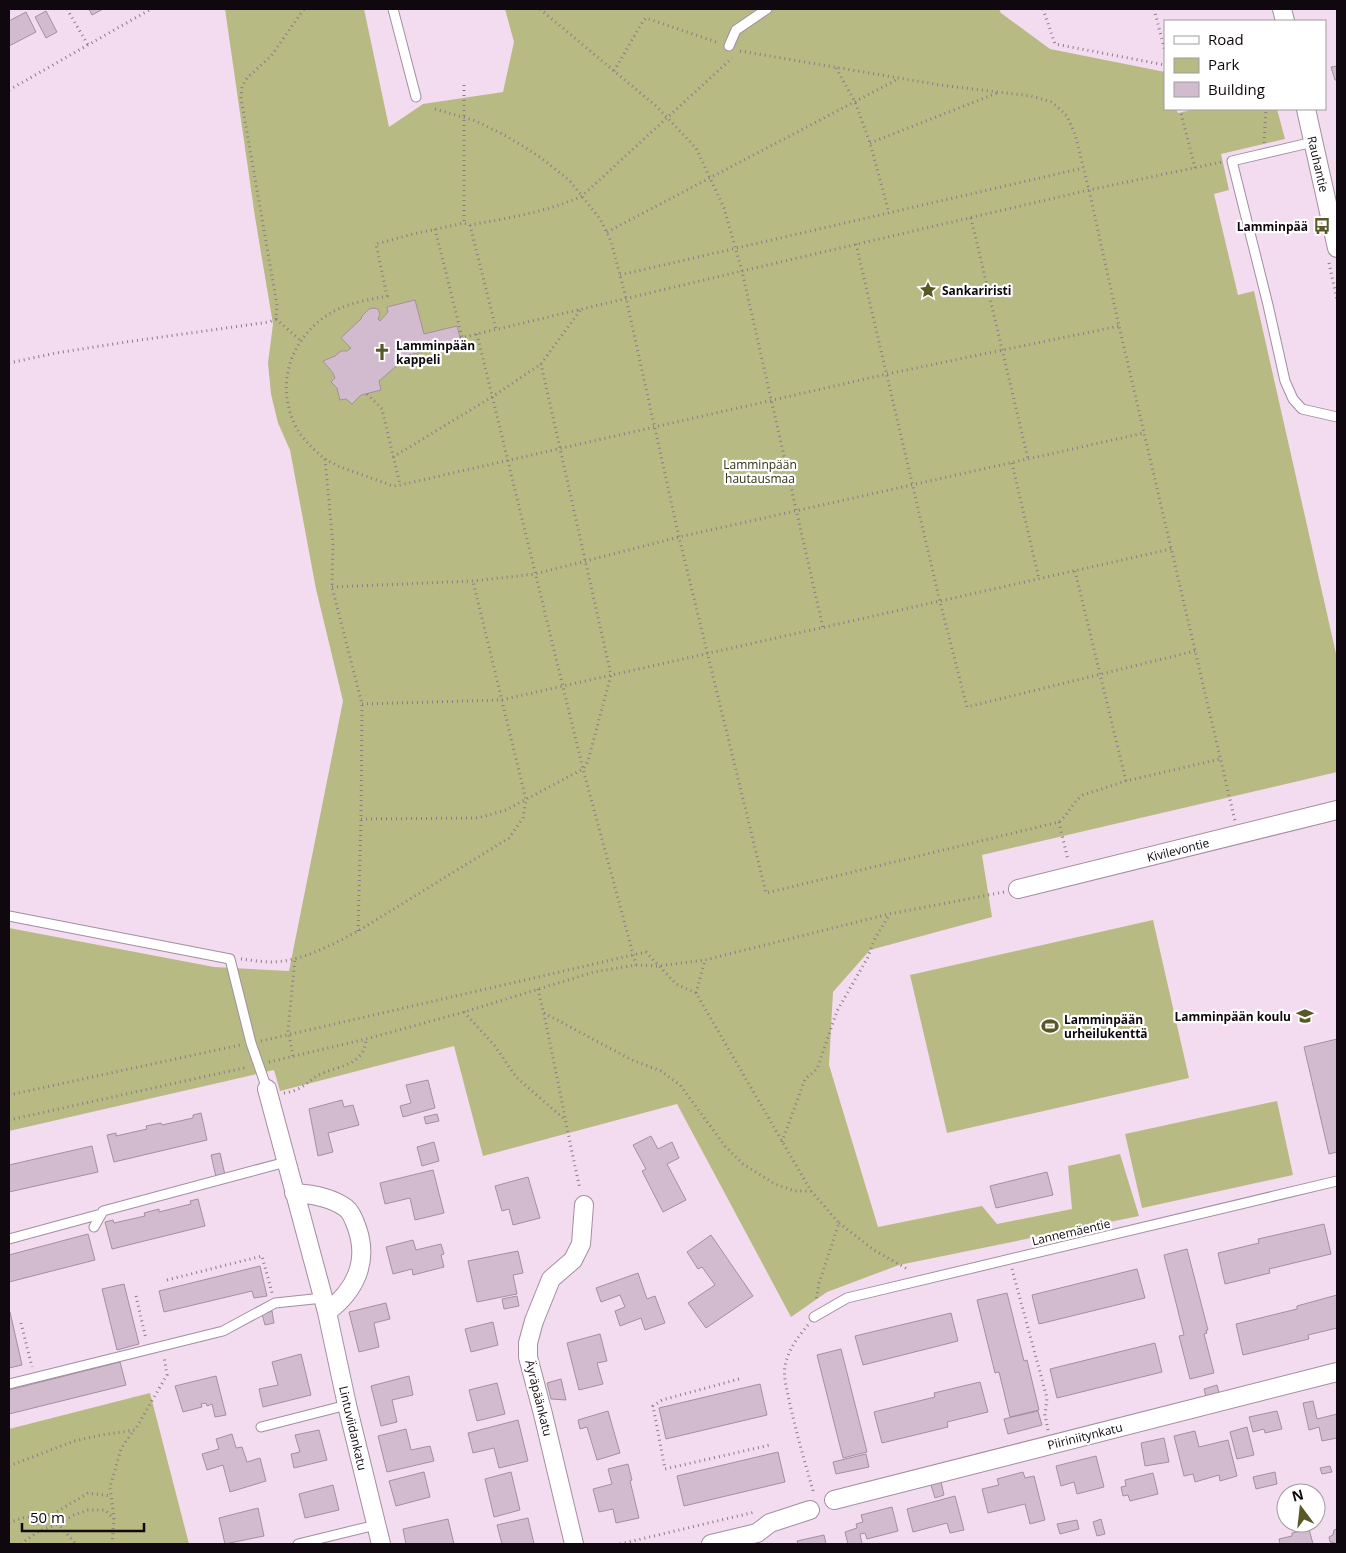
<svg xmlns="http://www.w3.org/2000/svg" width="1346" height="1553" font-family="'Open Sans',sans-serif">
	<style>
		.green { fill: #b8ba83 }
		.building { fill: #d2bbce; stroke: #a48fa0 }
		.lines { fill: none; stroke-linecap: round; stroke-linejoin: round }
		.service-casing { stroke: #a38ea0; stroke-width: 11 }
		.minor-casing { stroke: #a38ea0; stroke-width: 20 }
		.path { stroke: #8b7b89; stroke-width: 3; stroke-dasharray: 1 4; stroke-linecap: butt }
		.service { stroke: #fff; stroke-width: 9 }
		.minor { stroke: #fff; stroke-width: 18 }
		.labels { text-anchor: middle; dominant-baseline: central; stroke-width: 4.5; stroke-linejoin: round; paint-order: stroke }
		.street-label { font-size: 12px; fill: #10080f; stroke: #fff }
		.poi-label { font-size: 12px; font-weight: bold; fill: #10080f; stroke: #fff; text-anchor: start }
		.park-label { font-size: 12px; fill: #303112; stroke: #fff }
	</style>
	<rect width="100%" height="100%" fill="#f3dcef"/>
	<!-- green -->
	<path class="green" d="M225 9H364L389 127 423 104 503 92 514 42 505 9H999L1001 13 1050 49 1165 72V109H1176L1178 113 1196 109H1277L1285 139 1221 154 1229 190 1214 194 1238 295 1254 291 1337 658V772L982 855 992 917 870 950 833 992 829 1065 878 1227 982 1206 997 1224 1072 1209 1068 1166 1120 1154 1139 1216 899 1265 827 1292 791 1317 677 1104 483 1156 454 1046 280 1091 274 1070 9 1131V928L214 967 289 971 343 701 316 589 290 450 278 423 271 394 268 363 273 324 255 217Z
		M1153 920 1189 1078 947 1133 910 975Z
		M1277 1101 1293 1175 1142 1208 1125 1134Z
		M150 1393 189 1544H9V1429Z"/>
	<!-- building -->
	<path class="building" d="M89 9H103L92 15Z
		M46 11 57 32 46 38 35 17Z
		M26 12 36 32 9 46V21Z
		M1337 66V80H1335L1331 67Z
		M415 300 424 334 457 326 463 348 448 352 446 346 409 355 379 381 381 390 361 395 352 404 346 399 340 400 337 388 331 382 335 378 333 373 323 361 335 356 341 351H347L351 348 341 338 362 318 361 317 369 309 374 308 378 309 380 314 378 319 380 321 388 312 387 307Z
		M1337 1039V1152L1329 1154 1304 1047Z
		M428 1080 435 1108 403 1117 400 1106 411 1103 406 1085Z
		M342 1100 344 1107 353 1105 359 1125 328 1133 333 1152 318 1156 309 1109Z
		M201 1113 207 1140 114 1162 107 1135 116 1133V1136L147 1129 146 1126 161 1123 162 1125 193 1118V1115Z
		M437 1114 439 1121 426 1124 424 1117Z
		M651 1136 658 1149 672 1142 679 1158 667 1164 686 1200 663 1212 642 1171 646 1169 633 1145Z
		M434 1142 439 1161 422 1166 417 1147Z
		M92 1146 98 1172 9 1192V1165Z
		M220 1153 225 1175 216 1177 211 1155Z
		M433 1170 444 1213 415 1220 410 1198 385 1204 380 1183Z
		M1047 1172 1053 1195 996 1208 990 1186Z
		M528 1177 540 1218 513 1225 509 1209 502 1211 495 1186Z
		M198 1199 205 1226 112 1249 105 1222 113 1220 114 1223 145 1216 144 1213 159 1209V1212L191 1204 190 1201Z
		M1324 1224 1331 1254 1269 1269 1270 1273 1225 1284 1218 1253 1259 1243 1258 1239Z
		M88 1234 95 1260 9 1282V1255Z
		M711 1235 753 1296 706 1328 688 1303 715 1285 702 1267 698 1269 687 1252Z
		M413 1240 416 1250 441 1244 444 1254 441 1255 444 1267 413 1275 412 1269 393 1274 386 1247Z
		M1187 1249 1208 1330H1206L1207 1333 1204 1334 1214 1373 1190 1379 1179 1336 1184 1335 1164 1255Z
		M518 1251 523 1273 513 1275 517 1294 477 1302 468 1261Z
		M260 1266 267 1296 254 1298 252 1291 164 1312 159 1291Z
		M1137 1269 1145 1298 1039 1324 1032 1295Z
		M638 1273 647 1299 655 1296 665 1323 645 1330 641 1318 620 1326 615 1311 625 1307 620 1295 601 1302 596 1288Z
		M124 1284 139 1344 117 1350 102 1289Z
		M1007 1293 1024 1361 1027 1360 1039 1410 1010 1417 999 1372 995 1373 977 1300Z
		M1337 1295V1328L1308 1335 1309 1339 1243 1355 1236 1324 1297 1309V1306Z
		M517 1296 519 1306 504 1309 502 1299Z
		M386 1303 390 1319 374 1323 379 1347 359 1352 349 1312Z
		M272 1311 274 1323 265 1325 262 1314Z
		M9 1312H10L22 1365 9 1368Z
		M951 1313 958 1341 863 1365 855 1336Z
		M493 1322 498 1345 471 1352 465 1329Z
		M600 1334 607 1361 597 1363 603 1384 579 1390 567 1343Z
		M1155 1343 1162 1372 1057 1398 1050 1369Z
		M841 1349 867 1452 843 1458 817 1355Z
		M301 1354 311 1395 263 1407 259 1389 278 1385 272 1362Z
		M120 1362 126 1385 9 1414V1390Z
		M216 1376 226 1415 215 1417 212 1404 207 1406 206 1403 201 1404 202 1407 183 1412 175 1386Z
		M409 1376 413 1395 392 1400 397 1422 381 1426 371 1386Z
		M561 1379 566 1400 551 1399 547 1383Z
		M980 1382 988 1412 947 1422 948 1427 882 1443 874 1412 935 1397 934 1393Z
		M497 1383 505 1414 477 1421 469 1390Z
		M760 1384 767 1415 666 1439 659 1408Z
		M1217 1385 1219 1393 1206 1397 1204 1389Z
		M1313 1401 1317 1419 1337 1414V1438L1322 1441 1319 1427 1309 1430 1303 1403Z
		M608 1411 620 1453 597 1460 587 1427 580 1429 578 1420Z
		M1038 1411 1042 1425 1008 1434 1004 1419Z
		M1277 1411 1282 1429 1265 1433 1264 1429 1253 1432 1249 1417Z
		M518 1420 528 1461 499 1468 494 1448 473 1453 468 1433Z
		M1247 1427 1254 1455 1237 1459 1230 1432Z
		M406 1429 411 1450 430 1446 434 1461 387 1472 378 1436Z
		M319 1430 327 1460 294 1468 291 1454 300 1452 295 1435Z
		M1195 1431 1199 1447 1228 1440 1237 1476 1220 1481 1219 1475 1195 1482 1193 1474 1184 1476 1174 1436Z
		M232 1434 236 1448 242 1447 247 1462 260 1458 266 1481 230 1492 223 1465 207 1470 202 1454 219 1449 216 1439Z
		M1164 1438 1169 1462 1145 1466 1141 1443Z
		M778 1452 785 1482 684 1506 677 1476Z
		M866 1454 869 1467 836 1474 833 1462Z
		M1096 1456 1104 1487 1077 1494 1074 1482 1061 1486 1056 1466Z
		M628 1464 632 1480 630 1481 639 1518 616 1523 613 1509 599 1512 593 1489 612 1484 608 1469Z
		M1330 1466 1332 1472 1322 1474 1320 1468Z
		M424 1472 430 1497 396 1506 389 1481Z
		M511 1472 520 1510 494 1517 485 1479Z
		M1023 1472 1025 1478 1034 1476 1045 1520 1030 1524 1025 1504 988 1513 982 1489 999 1485 997 1479Z
		M1275 1472 1277 1484 1256 1489 1253 1477Z
		M1153 1473 1158 1494 1130 1501 1128 1495 1123 1496 1121 1487 1126 1486 1125 1480Z
		M941 1482 944 1495 935 1498 931 1485Z
		M333 1485 339 1510 305 1518 299 1494Z
		M955 1496 964 1530 950 1533 947 1523 913 1532 907 1509Z
		M892 1507 898 1531 867 1539 865 1533 860 1534 862 1544H848L845 1532 857 1528 856 1524 863 1522 861 1515Z
		M258 1508 264 1536 225 1544 219 1518Z
		M528 1518 534 1544H502L497 1525Z
		M448 1519 454 1544H406L403 1529Z
		M1101 1519 1105 1534 1097 1536 1093 1522Z
		M1077 1520 1079 1529 1060 1534 1057 1524Z
		M1309 1529 1313 1544H1280L1279 1539 1292 1536V1533Z
		M1337 1529V1544H1335V1543L1330 1542 1329 1537 1333 1535 1334 1530Z
		M824 1535 826 1544H798L797 1541Z"/>
	<g class="lines">
		<!-- service casing -->
		<g class="service-casing">
			<path id="service" d="M393 9 416 97
				M729 46 736 30 767 9
				M1313 142 1232 161 1268 305 1285 381 1293 399 1302 409 1337 417
				M9 916 230 959 251 1043 267 1089
				M94 1227 103 1211 286 1162
				M9 1239 101 1214
				M814 1317 847 1298 1337 1181
				M9 1384 223 1331 275 1303 323 1298
				M261 1427 347 1405
				M298 1544 376 1525"/>
		</g>
		<!-- minor casing -->
		<g class="minor-casing">
			<path id="minor" d="M1282 9 1285 21
				M1306 109 1337 248
				M1018 889 1337 810
				M267 1089 327 1312 347 1405 381 1544
				M294 1193C312 1194 331 1197 346 1208 351 1212 355 1222 357 1228 369 1262 355 1291 327 1312
				M834 1500 1337 1372
				M574 1544 543 1414 528 1357V1343L534 1321 551 1279 573 1260 581 1244 584 1205
				M711 1544 757 1533 770 1523 810 1510"/>
		</g>
		<!-- path -->
		<path class="path" d="M67 9 88 45
			M540 9 656 106 696 148 724 208 742 271 823 628
			M1043 9 1055 44 1165 65
			M1154 9 1165 51
			M740 51 940 85 1031 96 1052 102 1067 116 1075 134 1089 190 1119 326 1235 821
			M836 68 855 102 870 143 889 213
			M614 71 643 21 646 18 719 43
			M464 85V223
			M9 90 151 9
			M435 109 476 121 508 137 540 157 570 181 600 219 611 241 626 298 679 537 766 893 1059 822C1069 814 1072 802 1083 795L1126 781 1220 759
			M1180 109 1195 168
			M870 143 997 93
			M1264 143 1266 109
			M971 218 1028 459
			M470 225 496 329
			M435 229 462 337
			M607 232 898 79
			M856 244 940 602 967 707 1195 651
			M1329 263 1337 300
			M620 275 1083 168
			M276 319 300 340
			M477 334 583 769 636 965
			M460 338 742 271 1089 190 1222 162
			M9 363 56 353 126 342 269 322 276 319 277 305 241 98 242 87 247 78 271 56 304 9
			M367 394 382 409 400 485
			M393 457 492 397 541 364 581 309
			M325 459 338 466 393 486 400 485 887 374 1119 326
			M1012 463 1039 579
			M1075 571 1126 781
			M332 587 473 581 535 574 679 537 1144 433
			M362 704 501 700 1171 549
			M361 819 478 818 506 810 583 769 588 761 611 675 541 364
			M1059 822 1068 860
			M358 931 361 819 362 704 332 587 333 545 325 459C313 449 302 439 295 425 275 383 291 338 329 314 346 303 368 300 387 296L376 244 413 234 464 223 470 225C508 218 547 212 582 196L732 58
			M241 959C251 960 262 962 273 962 302 961 332 945 358 931L509 838 523 818 526 800 473 581
			M538 989C554 1056 565 1123 580 1189
			M696 993 705 960
			M464 1012 495 1046 516 1077 563 1118
			M544 1013 632 1060 661 1071 680 1085 725 1146 743 1164 775 1184 794 1191H811
			M261 1041 646 952 676 984 696 993 811 1191 839 1223 819 1283 816 1301
			M293 1056 288 1030 295 959
			M269 1062 366 1039 464 1012 594 972 636 965 658 966 705 960 889 914 1004 892
			M284 1093C292 1092 300 1089 306 1084 309 1082 312 1079 315 1077 335 1065 364 1068 366 1039
			M9 1095 240 1045
			M9 1120 248 1067
			M782 1142 805 1079 817 1069 837 1011 868 957 874 940 889 915
			M839 1223 874 1250 909 1270
			M1012 1269 1047 1398 1045 1415 1048 1430
			M167 1280 262 1256 272 1293
			M136 1296 146 1339
			M21 1323 32 1367
			M808 1325C798 1337 788 1350 785 1366 783 1377 787 1389 789 1400 796 1432 805 1463 814 1494
			M739 1379 662 1400 653 1406 665 1469 770 1445
			M9 1466 74 1441 101 1435 135 1430 167 1375 164 1356
			M53 1514 58 1524 76 1544
			M9 1523 21 1518 53 1514 88 1493 111 1496
			M21 1544 39 1531 58 1524 74 1515 88 1510H105L114 1519
			M112 1544 114 1519 110 1487 121 1449 133 1431
			M620 1544 755 1512"/>
		<!-- service -->
		<use href="#service" class="service"/>
		<!-- minor -->
		<use href="#minor" class="minor"/>
	</g>
	<!-- icons -->
	<defs>
		<g id="bus-bare" transform="scale(1.35)"><path d="M-5-6H5V4H4V6H2V4H-2V6H-4V4H-5ZM-3.5-4V0h7V-4ZM-3.5 1.2v1.5H-2V1.2ZM2 1.2v1.5H3.5V1.2Z" fill="#585926" stroke="#fff" stroke-width="2.5" paint-order="stroke"/></g>
		<g id="sight-bare" transform="scale(1.35)"><path d="M0-6L1.8-2.2L6-1.7L2.9 1.2L3.7 5.4L0 3.3L-3.7 5.4L-2.9 1.2L-6-1.7L-1.8-2.2Z" fill="#585926" stroke="#fff" stroke-width="2.5" paint-order="stroke"/></g>
		<g id="church-bare" transform="scale(1.35)"><path d="M-1.2-6h2.4v3.5h3.3v2.4h-3.3V6h-2.4V-.1h-3.3v-2.4h3.3Z" fill="#585926" stroke="#fff" stroke-width="2.5" paint-order="stroke"/></g>
		<g id="school-bare" transform="scale(1.35)"><path d="M0-5L7-2L0 1L-7-2ZM-4 1L0 2.5L4 1V4Q0 6-4 4Z" fill="#585926" stroke="#fff" stroke-width="2.5" paint-order="stroke"/></g>
		<g id="stadium-bare" transform="scale(1.35)"><path d="M0-5a6.5 5 0 1 0 0 10a6.5 5 0 1 0 0-10ZM-3.5-1.8h7v3.6h-7Z" fill="#585926" stroke="#fff" stroke-width="2.5" paint-order="stroke"/></g>
	</defs>
	<g fill-rule="evenodd">
		<use href="#bus-bare" x="1322" y="226"/>
		<use href="#sight-bare" x="928" y="290"/>
		<use href="#church-bare" x="382" y="352"/>
		<use href="#school-bare" x="1305" y="1016"/>
		<use href="#stadium-bare" x="1050" y="1026"/>
	</g>
	<g class="labels">
		<!-- street labels -->
		<g class="street-label">
			<text transform="translate(1318 164) rotate(77)">Rauhantie</text>
			<text transform="translate(1178 850) rotate(-14)">Kivilevontie</text>
			<text transform="translate(1071 1232) rotate(-13)">Lannemäentie</text>
			<text transform="translate(539 1398) rotate(76)">Äyräpäänkatu</text>
			<text transform="translate(353 1428) rotate(77)">Lintuviidankatu</text>
			<text transform="translate(1085 1436) rotate(-14)">Piiriniitynkatu</text>
		</g>
		<!-- poi labels -->
		<g class="poi-label">
			<text x="1308" y="226" text-anchor="end">Lamminpää</text>
			<text x="942" y="290">Sankariristi</text>
			<text x="396" y="345">Lamminpään<tspan x="396" dy="14">kappeli</tspan></text>
			<text x="1291" y="1016" text-anchor="end">Lamminpään koulu</text>
			<text x="1064" y="1019">Lamminpään<tspan x="1064" dy="14">urheilukenttä</tspan></text>
		</g>
		<!-- park labels -->
		<g class="park-label">
			<text x="760" y="464">Lamminpään<tspan x="760" dy="14">hautausmaa</tspan></text>
		</g>
	</g>
	<!-- border -->
	<rect width="1346" height="1553" fill="none" stroke="#10080f" stroke-width="20"/>
	<!-- legend -->
	<rect x="1164" y="20" width="162" height="90" fill="#ffffff" stroke="#9f9c9f"/>
	<rect x="1174" y="36" width="25" height="8" fill="#ffffff" stroke="#9f9c9f"/>
	<text x="1208" y="45" font-size="15" fill="#10080f">Road</text>
	<rect x="1174" y="58" width="25" height="15" fill="#b8ba83" stroke="#9f9c9f"/>
	<text x="1208" y="70" font-size="15" fill="#10080f">Park</text>
	<rect x="1174" y="82" width="25" height="15" fill="#d2bbce" stroke="#9f9c9f"/>
	<text x="1208" y="95" font-size="15" fill="#10080f">Building</text>
	<!-- north arrow -->
	<g transform="translate(1301 1508) rotate(345)"><circle r="24" fill="#ffffff" stroke="#9f9c9f"/>
	<path d="M0-4L9 19L0 12L-9 19Z" fill="#585926"/>
	<text y="-8" font-size="14" font-weight="bold" text-anchor="middle" fill="#10080f">N</text>
	</g>
	<!-- scale -->
	<path d="M22 1523v8h122v-8" fill="none" stroke="#10080f" stroke-width="2.5"/>
	<text x="30" y="1523" font-size="15" fill="#10080f" stroke="#ffffff" stroke-width="4" paint-order="stroke">50 m</text>
</svg>
